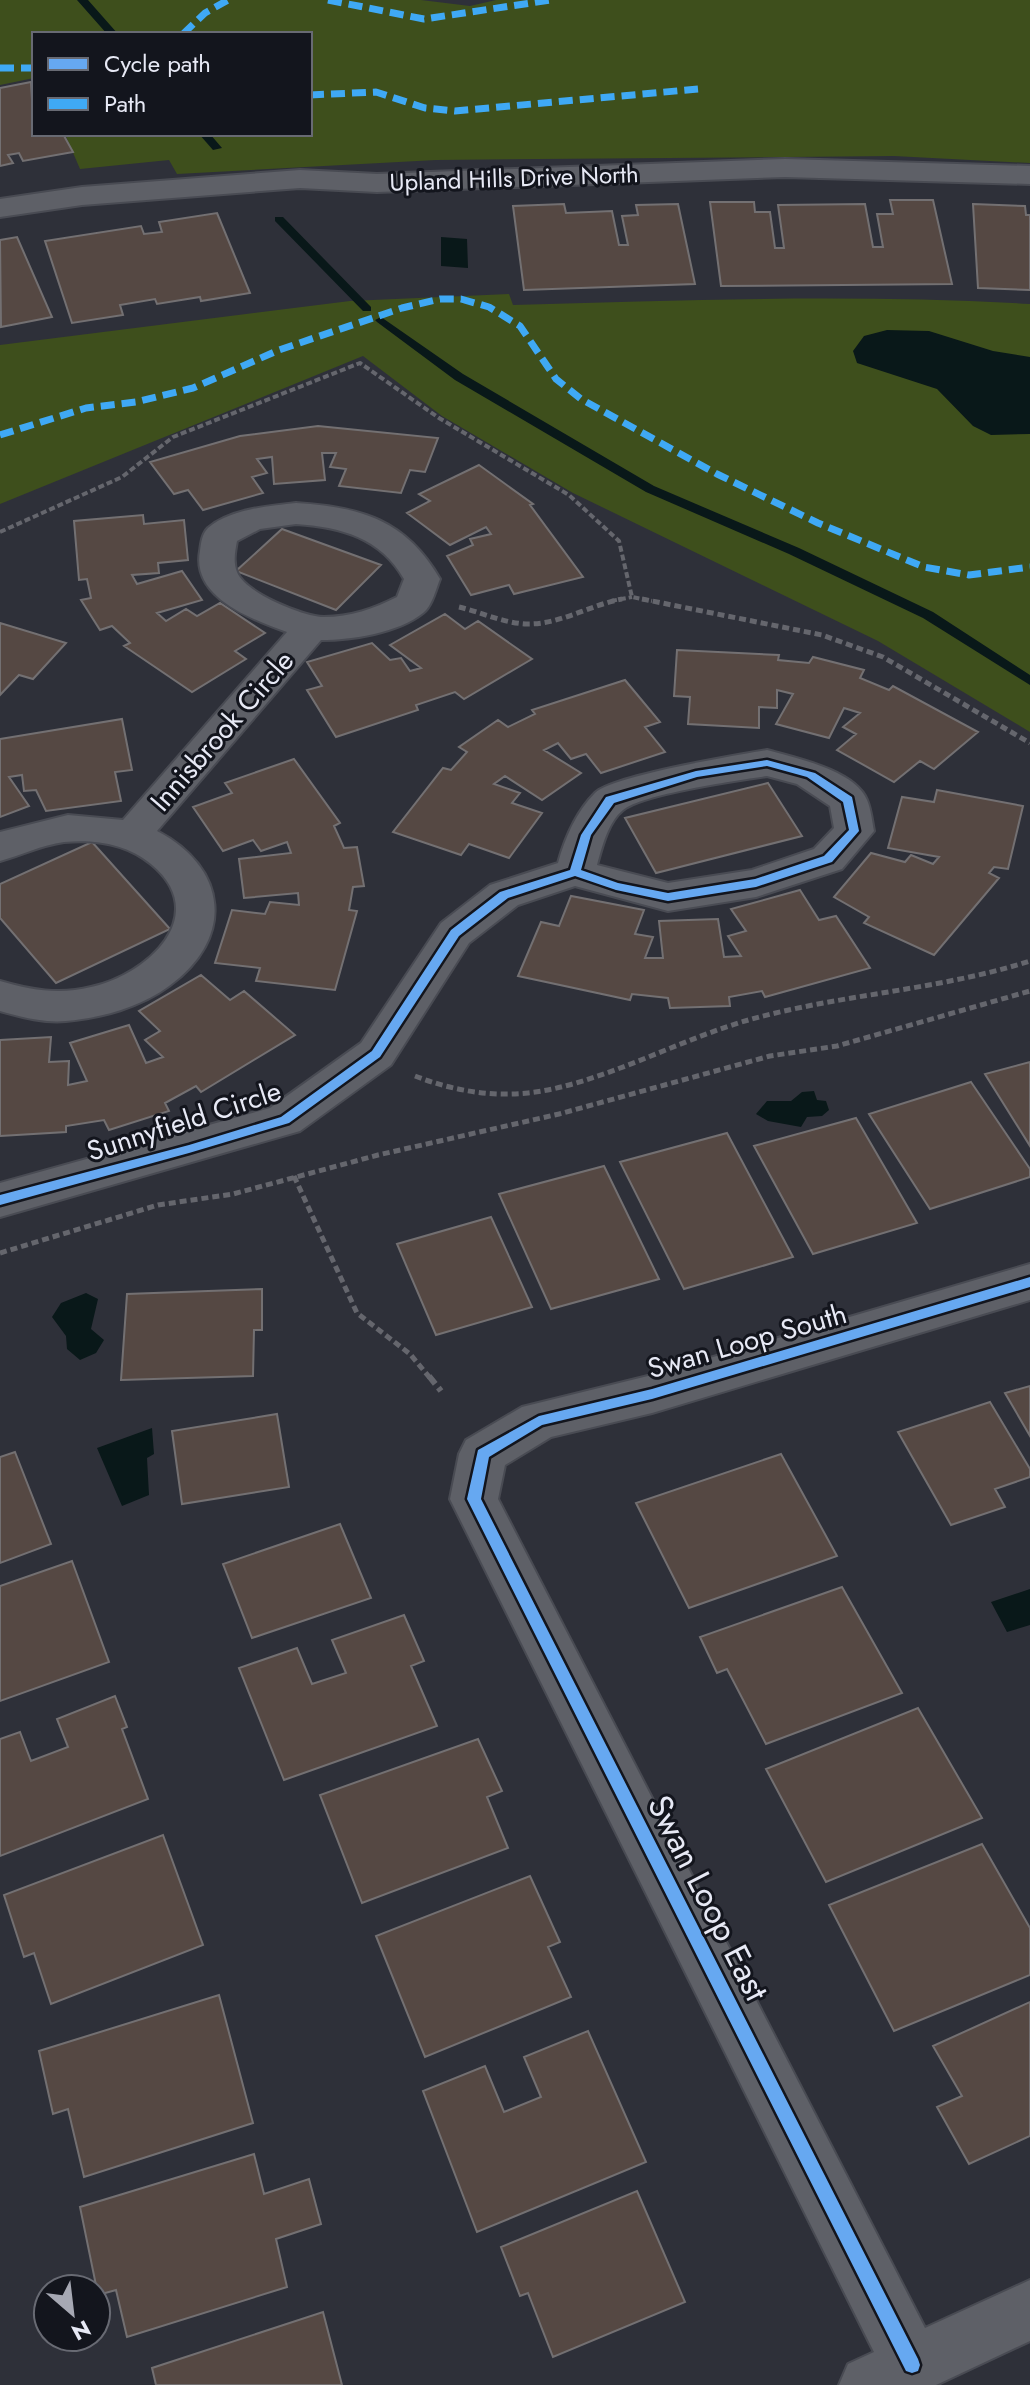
<svg xmlns="http://www.w3.org/2000/svg" width="1030" height="2385" font-family="Jost,sans-serif">
	<style>
		.green { fill: #3e4f1c }
		.water { fill: #091819 }
		.lines { fill: none; stroke-linecap: round; stroke-linejoin: round }
		.stream { fill: #091819; fill-rule: evenodd }
		.building { fill: #554843; stroke: #737072; stroke-width: 2 }
		.minor-casing { stroke: #494b53; stroke-width: 4 }
		.path-far2 { stroke: #65666d; stroke-width: 4; stroke-dasharray: 6 3; stroke-linecap: butt }
		.path-far1 { stroke: #65666d; stroke-width: 5; stroke-dasharray: 7 4; stroke-linecap: butt }
		.path { stroke: #65666d; stroke-width: 6; stroke-dasharray: 10 5; stroke-linecap: butt }
		.minor { fill: #5e6067; fill-rule: evenodd }
		.quiet { stroke: #3fa9f5; stroke-width: 7; stroke-dasharray: 14 7; stroke-linecap: butt }
		.cycleway-casing { stroke: #13151d; stroke-width: 5 }
		.cycleway { fill: #66a8f1; fill-rule: evenodd }
		.labels { text-anchor: middle; dominant-baseline: central; stroke-width: 6; stroke-linejoin: round; paint-order: stroke }
		.far-street-label { font-size: 24px; fill: #e7e9f5; stroke: #13151d }
		.street-label { font-size: 28px; fill: #e7e9f5; stroke: #13151d }
		.near-street-label { font-size: 34px; fill: #e7e9f5; stroke: #13151d }
	</style>
	<rect width="100%" height="100%" fill="#2e3039"/>
	<!-- green -->
	<path class="green" d="M0 0H421L470 6 496 0H1030V163L894 156 436 160 177 174 169 160 80 169 65 134H310V34H34V78L0 85Z
		M509 294 513 305C685 300 858 294 1030 304V732L878 641 573 493 442 416 363 356 0 504V345L350 301Z"/>
	<!-- water -->
	<path class="water" d="M441 237 467 239 468 268 441 266Z
		M887 330 929 331 993 351 1030 357V434L991 435 973 426 937 389 857 363 853 351 864 336Z
		M814 1091 817 1100 826 1101 829 1110 822 1116 807 1117 801 1127 768 1121 756 1114 767 1101H791L802 1092Z
		M86 1293 98 1299 91 1329 104 1340 96 1353 80 1360 67 1349 66 1336 52 1317 61 1303Z
		M152 1428 154 1454 147 1458 149 1495 122 1506 97 1448Z
		M1030 1589V1625L1007 1632 991 1602Z"/>
	<g class="lines">
		<!-- stream -->
		<path class="stream" d="M77 0H88L118 34H107Z
			M199 134H210L222 148 213 150Z
			M275 217H283L371 307V311H363L275 221Z
			M381 317 463 374 654 486 799 548 933 612 1030 675V685L923 618 789 554 646 492 455 380 377 322 375 320Z"/>
	</g>
	<!-- building -->
	<path class="building" d="M31 82 34 134H63L73 152 23 161 19 153 8 155 13 163 0 166V88Z
		M890 200H933L952 284 721 286 710 202H754L755 212H770L775 248H784L778 205 865 204 873 247H883L877 214H893Z
		M564 204 566 213 612 211 619 245H628L622 216 638 215 636 205 678 204 695 284 524 290 513 206Z
		M973 204 1025 206 1026 215H1030V290L978 288Z
		M217 213 250 293 201 301 200 297 157 304 155 299 120 305 123 315 72 323 45 241 141 226 144 234 162 232 159 222Z
		M17 237 52 317 1 327 0 240Z
		M318 426 438 438 425 472 410 470 401 493 339 486 346 469 330 467 336 453H322L325 480 274 484 272 457 257 459 267 473 252 477 263 493 203 510 188 490 174 494 150 462 240 436Z
		M479 465 533 504 530 505 583 577 514 594 509 585 471 595 447 556 473 545 470 539 491 534 486 527 450 545 407 513 430 501 419 494Z
		M143 515 144 524 184 520 188 560 158 563 159 573 132 575 137 584 182 571 202 600 157 613 166 621 186 609 197 616 220 603 265 633 235 651 246 659 192 692 124 646 130 643 112 626 100 630 81 600 91 598 87 579 79 580 74 521Z
		M282 529 381 565 336 610 236 571Z
		M445 614 465 629 478 621 532 659 464 699 455 692 416 705 418 710 336 737 307 690 322 686 307 662 372 643 390 660 401 658 410 671 421 668 390 645Z
		M0 623 66 643 33 679 19 675 0 695Z
		M677 650 779 655 778 660 809 663 813 657 864 670 860 678 889 690 893 686 978 732 934 769 920 761 894 782 837 750 856 734 843 727 860 713 844 708 829 738 776 724 793 694 777 690V708L759 707V728L688 724 690 697 674 696Z
		M625 680 660 722 645 727 665 752 601 773 586 754 571 759 558 743 544 750 581 773 542 800 505 776 494 784 520 793 512 803 542 813 509 858 469 844 461 855 393 832 443 768 451 770 467 752 459 747 498 720 508 727 535 714 532 710Z
		M122 719 132 770 115 772 121 801 46 811 36 790 24 791 22 775 9 777 29 806 0 817V739Z
		M294 759 340 823 334 826 344 848 357 847 364 886 353 887 349 910 357 911 335 990 256 981 260 968 215 963 232 910 265 914 270 902 299 905 298 893 244 898 239 859 291 853 287 842 261 851 253 840 223 851 193 807 232 793 225 783Z
		M768 783 802 836 656 873 625 818Z
		M937 790 1023 806 1008 869 994 867 989 873 999 878 934 955 864 923 869 917 834 897 871 853 905 862 911 855 933 864 939 857 888 848 902 797 934 802Z
		M92 842 170 929 56 983 0 918V884Z
		M800 890 819 920 836 916 870 968 765 997 762 991 729 997 730 1006 670 1008 668 998 632 994 630 1000 518 976 541 922 559 926 571 896 644 910 635 934 653 937 645 958H663L659 921 718 919 724 957 741 956 728 936 746 931 731 909Z
		M201 975 230 1000 244 991 295 1035 201 1092 196 1086 165 1103 169 1111 109 1130 104 1120 66 1126V1132L0 1136V1040L51 1037 49 1062 69 1061 68 1085 87 1081 70 1043 129 1025 146 1063 163 1057 145 1040 160 1031 139 1011Z
		M1030 1062V1146L985 1074Z
		M971 1082 1030 1169V1177L930 1209 869 1114Z
		M856 1118 917 1223 813 1254 754 1146Z
		M727 1133 793 1257 684 1289 620 1162Z
		M604 1166 659 1279 551 1309 499 1194Z
		M491 1217 532 1307 436 1335 397 1244Z
		M262 1289V1330H254L253 1376 121 1380 127 1294Z
		M1030 1386V1436L1005 1393Z
		M990 1402 1030 1469V1477L995 1489 1005 1507 951 1525 898 1432Z
		M277 1414 289 1487 182 1504 172 1431Z
		M15 1452 51 1544 0 1563V1457Z
		M781 1454 837 1556 689 1608 636 1503Z
		M340 1524 371 1598 252 1638 223 1564Z
		M72 1561 109 1662 0 1701V1586Z
		M842 1587 902 1693 766 1744 727 1669 717 1673 700 1637Z
		M404 1615 424 1661 411 1666 437 1726 284 1780 239 1668 297 1648 312 1684 346 1673 332 1640Z
		M115 1696 127 1727 122 1729 148 1799 0 1856V1739L20 1732 31 1761 68 1747 57 1719Z
		M918 1708 982 1818 826 1882 766 1769Z
		M478 1739 502 1791 487 1797 508 1848 362 1903 320 1795Z
		M163 1835 203 1945 51 2004 34 1953 24 1957 4 1895Z
		M982 1844 1030 1928V1975L894 2031 829 1905Z
		M530 1876 560 1942 548 1947 571 1997 425 2057 376 1936Z
		M219 1995 253 2123 84 2177 68 2109 53 2114 39 2051Z
		M1030 2002V2136L969 2164 937 2107 962 2096 933 2046Z
		M588 2031 646 2162 477 2232 423 2091 485 2066 504 2112 541 2097 524 2057Z
		M254 2154 264 2194 309 2179 321 2224 276 2239 287 2287 127 2337 116 2290 98 2295 80 2207Z
		M637 2191 685 2302 553 2357 528 2293 520 2296 501 2247Z
		M323 2312 342 2385H156L152 2368Z"/>
	<g class="lines">
		<!-- minor casing -->
		<g class="minor-casing">
			<path id="minor" d="M785 159 1030 166V184L785 177 377 192 300 188 82 205 0 217V199L82 187 300 170 377 174Z
				M296 503C361 507 406 520 440 579 436 589 432 606 423 613 398 633 352 640 321 640L157 831C228 868 235 938 169 986 141 1007 101 1018 66 1021 43 1023 22 1017 0 1011V981C30 990 60 995 91 987 147 975 213 915 151 864 127 844 95 839 64 842 41 845 22 855 0 861V832L68 815 123 820 287 632C254 620 191 598 200 551 201 543 202 534 208 528 230 509 269 506 296 503ZM296 524C341 527 381 538 404 579L397 597C373 609 351 617 324 617 304 617 245 593 237 572 233 562 235 552 237 541L260 529Z
				M767 750C795 758 855 770 867 800 871 809 872 821 874 831L842 869 756 897 668 911 575 886 518 905 469 943 391 1065 300 1131 0 1217V1183L270 1108 361 1043 441 923 490 885 558 863C565 838 576 812 595 793 612 776 737 755 767 750ZM767 776 797 784 830 806 834 828 814 849 752 870 668 883 597 865C602 847 608 822 623 810 642 794 739 780 767 776Z
				M1030 1264V1300L652 1413 551 1437 505 1465 498 1499 925 2328 1030 2280V2341L936 2385H839L848 2364 874 2352 450 1499 459 1454 466 1440 522 1407 652 1375Z"/>
		</g>
		<!-- path-far2 -->
		<path class="path-far2" d="M0 532 122 477 173 437 360 363 439 418 569 495 619 541 632 597 652 601
			M611 601 632 597"/>
		<!-- path-far1 -->
		<path class="path-far1" d="M642 599 822 635 883 657 1030 743
			M459 607C480 612 504 623 526 624 559 625 590 605 622 599
			M415 1076C451 1090 489 1097 528 1093 600 1085 679 1039 752 1019 843 994 939 990 1030 961
			M294 1176 357 1313 410 1354 430 1378
			M0 1253 158 1205 233 1194 378 1155 559 1114 770 1056 837 1046 1030 991"/>
		<!-- path -->
		<path class="path" d="M429 1376 441 1391"/>
		<!-- minor -->
		<use href="#minor" class="minor"/>
		<!-- quiet -->
		<path class="quiet" d="M328 0 424 19 551 0
			M183 34 205 13 228 0
			M0 68H34
			M310 95 376 92 425 108 455 111 698 89
			M0 435 86 408 136 402 193 388 279 350 402 308 440 299H461L489 307 520 326 556 379 581 399 717 474 818 523 924 567 969 575 1030 567"/>
		<!-- cycleway casing -->
		<g class="cycleway-casing">
			<path id="cycleway" d="M767 760 815 773 852 797 859 831 832 862 756 887 668 901 616 890 575 876 508 898 459 936 380 1057 289 1123 189 1153 0 1205V1195L189 1145 281 1117 372 1051 451 930 500 892 570 870 581 835 606 797 696 771ZM767 766 807 777 843 802 849 830 824 856 755 879 668 893 618 883 581 870 591 835 614 803 697 777Z
				M1030 1277V1287L652 1399 542 1425 489 1457 481 1499 918 2359 920 2365 918 2371 912 2373 906 2371 467 1499 478 1450 539 1416 652 1389Z"/>
		</g>
		<!-- cycleway -->
		<use href="#cycleway" class="cycleway"/>
	</g>
	<g class="labels">
		<!-- far-street labels -->
		<g class="far-street-label">
			<text transform="translate(514 178) rotate(-2)">Upland Hills Drive North</text>
		</g>
		<!-- street labels -->
		<g class="street-label">
			<text transform="translate(222 731) rotate(-49)">Innisbrook Circle</text>
			<text transform="translate(184 1121) rotate(-18)">Sunnyfield Circle</text>
			<text transform="translate(747 1341) rotate(-16)">Swan Loop South</text>
		</g>
		<!-- near-street labels -->
		<g class="near-street-label">
			<text transform="translate(708 1898) rotate(63)">Swan Loop East</text>
		</g>
	</g>
	<!-- legend -->
	<rect x="32" y="32" width="280" height="104" fill="#13151d" stroke="#686a73" stroke-width="2"/>
	<rect x="48" y="58" width="40" height="12" fill="#66a8f1" stroke="#686a73" stroke-width="2"/>
	<text x="104" y="72" font-size="24" fill="#e7e9f5">Cycle path</text>
	<rect x="48" y="98" width="40" height="12" fill="#3fa9f5" stroke="#686a73" stroke-width="2"/>
	<text x="104" y="112" font-size="24" fill="#e7e9f5">Path</text>
	<!-- north arrow -->
	<g transform="translate(72 2313) rotate(152)"><circle r="38" fill="#13151d" stroke="#686a73" stroke-width="2"/>
	<path d="M0-6L14 30L0 20L-14 30Z" fill="#a6a8b3"/>
	<text y="-12" font-size="22" font-weight="bold" text-anchor="middle" fill="#e7e9f5">N</text>
	</g>
</svg>
